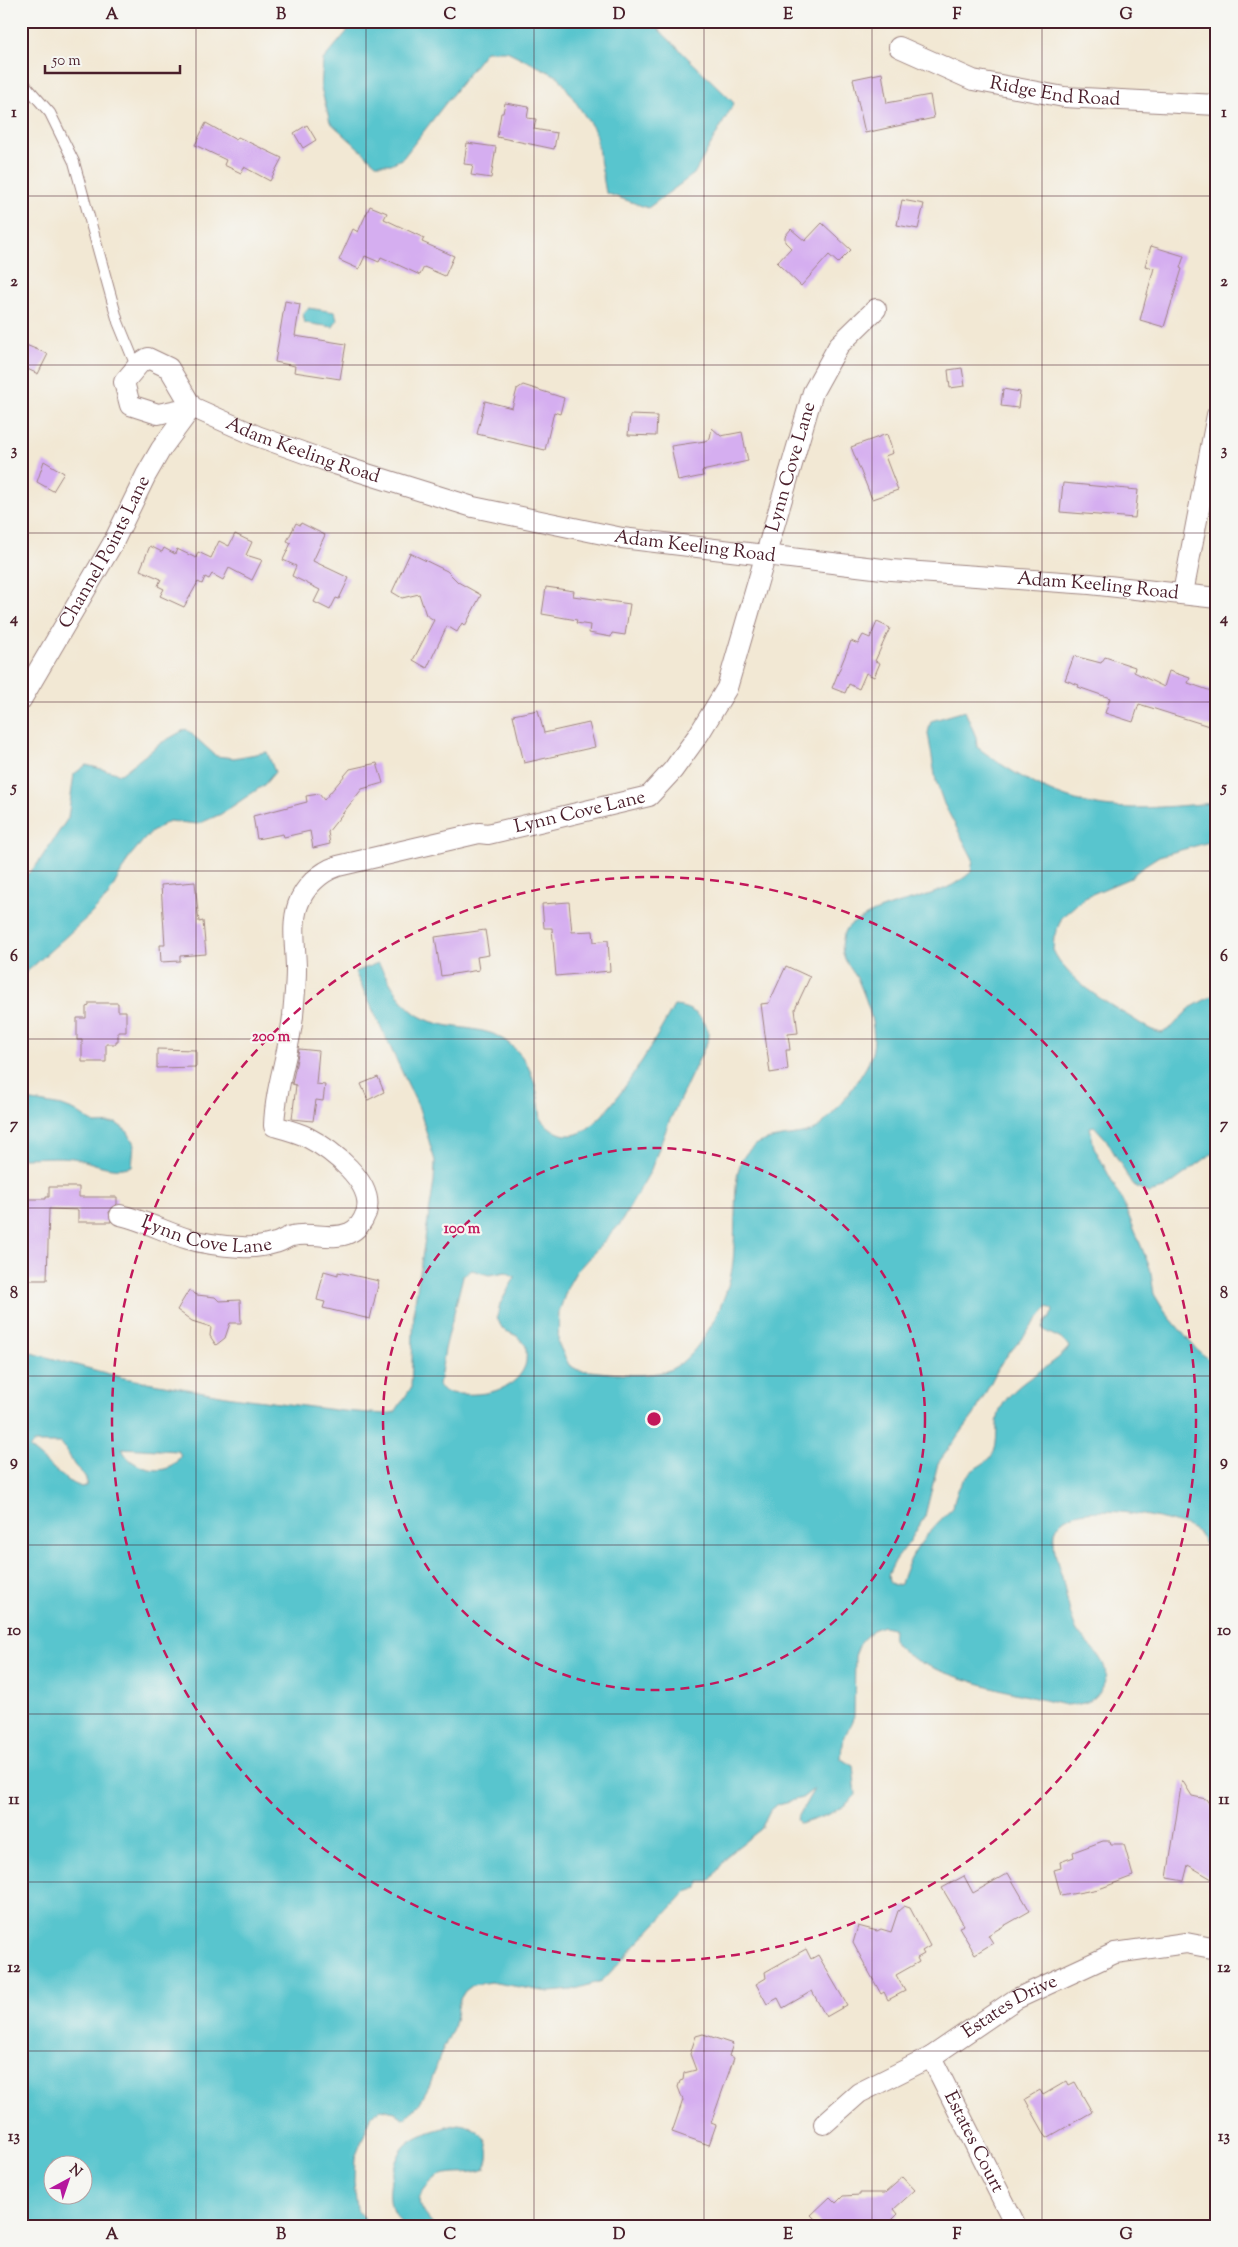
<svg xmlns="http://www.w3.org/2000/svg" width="1238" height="2247" font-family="'Sorts Mill Goudy',serif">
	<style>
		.water { fill: #58c5ce; stroke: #51727c; fill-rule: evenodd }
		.building { fill: #d5aef0 }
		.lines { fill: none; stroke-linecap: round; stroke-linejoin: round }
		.lane-casing { stroke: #9e8480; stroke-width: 12 }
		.street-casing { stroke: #9e8480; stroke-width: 22 }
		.lane { stroke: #fff; stroke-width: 10 }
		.street { stroke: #fff; stroke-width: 20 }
		.grid { fill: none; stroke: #4a1f2b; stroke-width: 1; stroke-opacity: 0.55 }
		.ring { fill: none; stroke: #c2185b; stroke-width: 2.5; stroke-dasharray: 9 6 }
		.labels { text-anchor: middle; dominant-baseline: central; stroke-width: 4.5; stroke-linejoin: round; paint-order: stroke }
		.street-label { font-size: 19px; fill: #4a1f2b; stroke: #f6f6f2 }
		.centre { fill: #c2185b; stroke: #f6f6f2; stroke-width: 2.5 }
		.ring-label { font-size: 15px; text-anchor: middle; font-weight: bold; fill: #c2185b; stroke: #f6f6f2; stroke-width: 4.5; stroke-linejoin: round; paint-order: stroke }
		.neatline { fill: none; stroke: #4a1f2b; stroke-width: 2 }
		.grid-label { font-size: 16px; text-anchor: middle; font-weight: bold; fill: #4a1f2b }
	</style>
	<rect width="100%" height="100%" fill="#f6f6f2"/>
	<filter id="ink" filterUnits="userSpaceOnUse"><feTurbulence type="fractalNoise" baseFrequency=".02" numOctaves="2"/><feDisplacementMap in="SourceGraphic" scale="10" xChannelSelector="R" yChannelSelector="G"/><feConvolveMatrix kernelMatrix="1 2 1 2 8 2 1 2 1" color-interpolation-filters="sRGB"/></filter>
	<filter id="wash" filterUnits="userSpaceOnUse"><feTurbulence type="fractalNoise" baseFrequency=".0096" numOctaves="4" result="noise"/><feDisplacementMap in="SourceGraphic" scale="20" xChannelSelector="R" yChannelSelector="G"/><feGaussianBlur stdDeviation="1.12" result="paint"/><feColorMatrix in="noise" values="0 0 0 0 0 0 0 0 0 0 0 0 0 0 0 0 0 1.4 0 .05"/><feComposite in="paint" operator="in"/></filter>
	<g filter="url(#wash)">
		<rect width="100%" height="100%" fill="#f2e8d4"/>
		<!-- water -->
		<path class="water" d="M356 21H650L734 103 694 174 648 208 606 193 595 131 559 77 507 51H486L403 158 391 164H376L330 122 321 88 323 60Z
			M308 308 335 312 337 320 333 327 305 323 303 314Z
			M965 711 976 737 977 747C1014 775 1055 799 1103 806 1136 811 1183 805 1217 803V840L1159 856 1145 865 1130 878 1085 897 1062 917 1054 937 1053 950C1067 979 1099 998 1125 1014 1138 1021 1147 1030 1162 1033L1172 1027 1190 1008 1217 993V1150L1164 1189 1148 1193 1132 1184 1106 1139 1094 1126 1090 1127 1094 1147 1123 1202 1150 1268 1154 1294 1165 1312 1196 1349 1217 1366V1613C1214 1592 1213 1548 1198 1533 1192 1527 1175 1522 1167 1520 1142 1514 1079 1502 1060 1523 1048 1536 1057 1562 1062 1577 1066 1593 1069 1614 1076 1629 1088 1649 1117 1663 1101 1690 1092 1704 1081 1704 1065 1705 1033 1697 903 1671 893 1639 892 1636 893 1631 893 1628L883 1626 873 1630 861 1641 855 1656 854 1716 842 1743 841 1759 853 1765 856 1795C842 1811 820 1818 800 1824L797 1819 814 1789 802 1798 778 1804 770 1811 761 1829 730 1853 709 1882H699L698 1888 686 1892 602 1981 572 1990 549 1992 490 1982 473 1985 465 1991 460 1999 453 2028 440 2056 430 2085 418 2106 404 2119 395 2112 381 2109 372 2115 355 2158 354 2181 357 2210 371 2226H21V1350L124 1378 232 1397 343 1411 385 1414 395 1412 411 1388 414 1308 434 1182 435 1161 419 1108 355 972 378 963C390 981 402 1008 423 1018 445 1029 468 1026 490 1033 495 1034 500 1038 504 1040 532 1058 538 1089 541 1120 550 1128 558 1136 571 1135 604 1135 658 1034 674 1006 693 1007 708 1019 709 1038L669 1122 650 1172 620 1224 576 1272 568 1286 559 1312 558 1343 569 1365 578 1370C605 1372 636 1378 663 1372 696 1365 725 1305 731 1274 735 1256 734 1235 735 1216 736 1198 734 1170 745 1155 761 1133 788 1140 812 1131 827 1126 864 1075 870 1059 880 1035 868 1003 858 980 854 972 845 963 843 953 841 945 843 934 848 927 851 924 857 921 861 919 895 898 941 900 971 872L973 859 944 804 936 781 928 733 931 721ZM472 1270 489 1275 506 1272 515 1277 500 1304 497 1317 502 1329 517 1336 526 1346C526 1352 527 1361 525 1366 513 1396 471 1397 444 1392L439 1385 445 1349 463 1276ZM1048 1307 1052 1309 1053 1312 1045 1323 1043 1329C1051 1336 1064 1337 1069 1347 1052 1369 1015 1380 1001 1408 993 1424 1001 1442 991 1457 986 1463 978 1466 972 1471 962 1479 954 1495 953 1508 930 1529 909 1553 901 1584L894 1586 889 1582 888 1575 895 1561 910 1541 925 1516 938 1463 974 1415 1001 1363ZM34 1443H61C67 1450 69 1455 73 1463 78 1472 89 1474 86 1486L81 1487 67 1480 29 1448ZM122 1448 178 1451 181 1455C178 1459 175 1465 170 1467 155 1475 127 1465 122 1448ZM82 2164V2194H52V2164Z
			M186 729 216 756 234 758 267 752 275 772 264 785 221 814 198 824 169 821 149 834 130 856 108 896 91 914 21 977V880L36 866 68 818 74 774 86 765 121 774 161 743Z
			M21 1099 62 1106 75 1111 95 1124 116 1123 128 1132 134 1144 132 1166C110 1173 94 1162 73 1158 57 1156 38 1158 21 1158Z
			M458 2124C482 2126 495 2145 485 2169 472 2174 459 2172 446 2174 439 2175 435 2178 430 2183 412 2201 419 2209 434 2226H406C402 2222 398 2219 395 2215 383 2199 393 2155 408 2143 422 2132 441 2129 458 2124Z"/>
		<g id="blocks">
			<!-- building -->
			<path class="building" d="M882 73 887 103 930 95 934 118 865 133 853 79Z
				M505 103 529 107 527 118 536 119 534 129 557 133 554 149 497 137 501 113H503Z
				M206 123 236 140 238 137 282 158 270 181 244 167 241 173 224 165 226 160 195 145Z
				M307 125 316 140 303 148 294 133Z
				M467 143 496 147 491 178 471 175 473 165 464 164Z
				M902 200 924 204 918 229 897 225Z
				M370 206 387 213 384 219 424 238 422 242 454 256 445 276 424 267 420 275 381 257 379 262 365 256 359 269 339 260 353 229 358 232Z
				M822 223 851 250 838 263 829 255 801 286 777 263 791 248 785 242V236L791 229 805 241Z
				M1151 246 1184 256 1180 268 1182 269 1164 327 1140 320 1154 268 1145 266Z
				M285 301 300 304 295 336 346 344 340 379 294 372 295 366 275 362Z
				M21 343 48 354 38 374 21 366Z
				M962 368 965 386 950 388 948 370Z
				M523 385 564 398 560 414 554 412 545 450 477 434 485 401 512 408 517 389Z
				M1003 389 1020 392 1018 408 1001 406Z
				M630 415 657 416 656 436 628 435Z
				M712 428 721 436 742 432 748 461 702 471 703 476 678 481 671 446 705 441 710 438Z
				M887 434 893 453 885 456 898 490 872 499 851 447Z
				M44 461 64 473 53 491 37 482Z
				M1063 483 1138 490 1135 518 1060 512Z
				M296 523 300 525 301 523 325 535 313 561 349 578 339 599 336 598 330 610 314 602 320 590 292 576 296 566 283 560 291 543 287 541Z
				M235 534 252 542 246 555 262 560 252 580 229 568 223 580 212 574 209 579 205 577 202 584 198 582 184 607 160 596 164 589 158 586 161 579 140 570 150 546 162 552 164 548 175 554 177 549 196 558 198 552 211 558 219 541 229 546Z
				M410 553 447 571 458 582 481 595 465 626 462 623 457 632 447 626 427 668 413 660 434 620 426 615 419 594 402 598 392 592Z
				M546 587 574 591 573 596 630 604 625 635 612 633 611 637 589 633 590 625 576 623 577 620 542 614Z
				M877 622 890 628 875 661 880 663 874 677 866 673 859 689 849 684 845 693 832 688 851 641 858 644 863 635 870 638Z
				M1074 656 1101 663 1105 657 1135 667 1134 672 1164 687 1169 671 1190 678 1188 683 1217 693V714L1212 727 1139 704 1133 722 1105 713 1110 698 1078 687 1079 685 1065 680Z
				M538 710 544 733 589 723 595 747 524 763 513 715Z
				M377 763 383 783 362 789 328 832 330 844 313 848 310 831 284 837 283 834 257 839 253 816 307 802 306 796 319 794 324 800 350 769Z
				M195 882 199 922 203 921 206 954 180 956V961L161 962 160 945H165L161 885Z
				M569 902 572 932 593 931 594 942 608 940 610 971 556 976 552 928H544L542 904Z
				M485 930 489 955 477 957 479 970 441 976 435 937Z
				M786 966 810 977 795 1009 798 1033 788 1034 790 1050H786L788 1070 770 1073 761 1004 769 1003Z
				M89 1003H118V1011H126V1032H118V1041H116V1044H106V1062H82V1040H77V1018H86V1007L89 1006Z
				M157 1049 196 1050V1067L157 1068Z
				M299 1049 319 1051 316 1084 325 1085 323 1101 316 1100 313 1121 292 1119 296 1085 292 1084Z
				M378 1077 384 1092 368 1100 361 1084Z
				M49 1187H79V1197H117V1204L109 1212 111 1222H78V1210L49 1209 47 1280H21V1199H46V1197H49Z
				M324 1271 338 1275V1272L379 1281 370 1319 323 1308 325 1302 317 1300Z
				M189 1290 197 1295 215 1297 219 1301 240 1300 241 1323H230L225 1338 216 1345 210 1336 211 1327 192 1321 177 1310Z
				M1182 1780 1192 1796 1206 1799 1217 1815V1882L1188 1865 1184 1881 1167 1878Z
				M1103 1841H1110L1111 1844H1124L1133 1876 1099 1889 1061 1896 1054 1870 1061 1868 1060 1862 1074 1857 1073 1852Z
				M1008 1873 1030 1911 988 1935 993 1943 975 1954 959 1927 964 1925 942 1888 964 1876 973 1893Z
				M904 1906 910 1908 930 1946 922 1951 924 1954 917 1958 919 1962 896 1975 905 1991 888 2000 884 1992 881 1994 853 1943 858 1926 877 1931 881 1929 891 1932 898 1911Z
				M806 1949 811 1959 818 1955 847 2005 826 2017 812 1991 783 2008 778 1998 767 2004 756 1984 766 1978 765 1972Z
				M703 2034 733 2044 729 2056 734 2058 711 2123 716 2125 709 2145 672 2132 683 2100 678 2087 680 2081 683 2080 684 2073 696 2070 690 2054 696 2036Z
				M1067 2081 1069 2085 1075 2082 1092 2112 1047 2138 1025 2099 1040 2090 1043 2095Z
				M903 2177 915 2190 894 2209 898 2214 886 2226H822L811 2215 830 2197 836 2203 843 2196 860 2195V2193H885Z"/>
		</g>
	</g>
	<g filter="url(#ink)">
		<use href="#blocks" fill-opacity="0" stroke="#9e8480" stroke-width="1"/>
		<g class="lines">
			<!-- lane casing -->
			<g class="lane-casing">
				<path id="lane" d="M21 80 50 113 74 162 118 322 136 366"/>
			</g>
			<!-- street casing -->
			<g class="street-casing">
				<g id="street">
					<path id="s1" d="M899 47 973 80 1064 97 1217 105"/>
					<path id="s2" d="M192 407 169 368 148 358 140 363 124 382 130 405 158 414 192 407 257 436 335 464 473 507 622 538 891 570 1090 584 1217 598"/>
					<path d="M1183 593 1217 415"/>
					<path id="s3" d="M21 700 113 543 146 475 161 449 192 407"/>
					<path id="s4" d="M120 1215C143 1220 165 1232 188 1239 205 1244 223 1246 241 1247 251 1248 265 1246 275 1243 281 1242 286 1237 292 1236 310 1231 332 1241 349 1233 357 1230 363 1221 366 1213 376 1183 330 1149 307 1137 297 1132 285 1129 274 1126 275 1088 289 1053 293 1016 294 1001 296 985 296 970 296 949 291 925 298 905 304 887 320 872 338 866L479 833 488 834 649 796 673 770 699 734 727 688 813 392 839 345 876 309"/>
					<path id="s5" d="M931 2057 1016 2226"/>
					<path id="s6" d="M824 2124 859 2093 931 2057 1016 1999 1115 1953 1186 1943 1217 1949"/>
				</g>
			</g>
			<!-- lane -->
			<use href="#lane" class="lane"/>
			<!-- street -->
			<use href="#street" class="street"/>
		</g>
	</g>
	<!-- grid -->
	<path class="grid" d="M196 21V2226M366 21V2226M534 21V2226M704 21V2226M872 21V2226M1042 21V2226M21 196H1217M21 365H1217M21 533H1217M21 702H1217M21 871H1217M21 1039H1217M21 1208H1217M21 1376H1217M21 1545H1217M21 1714H1217M21 1882H1217M21 2051H1217"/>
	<!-- distance rings -->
	<g class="ring">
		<circle cx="654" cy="1419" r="271"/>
		<circle cx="654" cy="1419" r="542"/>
	</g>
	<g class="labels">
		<!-- street labels -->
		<g class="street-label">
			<text stroke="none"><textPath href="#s1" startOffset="164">Ridge End Road</textPath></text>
			<text stroke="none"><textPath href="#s2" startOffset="310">Adam Keeling Road</textPath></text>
			<text stroke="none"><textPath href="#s4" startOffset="1365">Lynn Cove Lane</textPath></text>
			<text stroke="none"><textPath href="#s2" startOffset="715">Adam Keeling Road</textPath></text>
			<text stroke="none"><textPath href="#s3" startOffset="170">Channel Points Lane</textPath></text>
			<text stroke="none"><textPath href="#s2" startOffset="1120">Adam Keeling Road</textPath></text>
			<text stroke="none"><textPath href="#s4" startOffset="930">Lynn Cove Lane</textPath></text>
			<text stroke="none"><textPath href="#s4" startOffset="90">Lynn Cove Lane</textPath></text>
			<text stroke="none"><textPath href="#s6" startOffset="221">Estates Drive</textPath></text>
			<text stroke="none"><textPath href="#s5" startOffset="95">Estates Court</textPath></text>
		</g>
	</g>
	<circle cx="654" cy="1419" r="8" class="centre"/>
	<g class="ring-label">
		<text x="271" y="1041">200 m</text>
		<text x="462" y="1233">100 m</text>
	</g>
	<!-- margin -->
	<rect width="1238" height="2247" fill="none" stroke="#f6f6f2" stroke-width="55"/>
	<!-- north arrow -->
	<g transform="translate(68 2180) rotate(40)"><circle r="24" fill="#f6f6f2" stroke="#b1a0a2"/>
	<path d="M0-4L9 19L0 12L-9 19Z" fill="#b5179e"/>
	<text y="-8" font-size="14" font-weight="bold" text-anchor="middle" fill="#4a1f2b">N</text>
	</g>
	<!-- scale -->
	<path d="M45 65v8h135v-8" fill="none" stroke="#4a1f2b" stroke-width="2.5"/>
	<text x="52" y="65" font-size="15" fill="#4a1f2b" stroke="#f6f6f2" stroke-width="4" paint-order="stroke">50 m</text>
	<rect x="28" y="28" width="1182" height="2192" class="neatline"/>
	<g class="grid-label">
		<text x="112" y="19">A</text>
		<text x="281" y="19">B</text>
		<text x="450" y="19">C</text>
		<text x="619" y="19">D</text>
		<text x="788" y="19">E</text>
		<text x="957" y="19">F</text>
		<text x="1126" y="19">G</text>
		<text x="14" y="117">1</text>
		<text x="1224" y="117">1</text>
		<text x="14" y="286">2</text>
		<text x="1224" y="286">2</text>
		<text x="14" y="455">3</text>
		<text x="1224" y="455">3</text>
		<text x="14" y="623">4</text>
		<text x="1224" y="623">4</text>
		<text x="14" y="792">5</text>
		<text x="1224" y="792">5</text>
		<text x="14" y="961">6</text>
		<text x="1224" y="961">6</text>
		<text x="14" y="1129">7</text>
		<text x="1224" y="1129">7</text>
		<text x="14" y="1298">8</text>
		<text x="1224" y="1298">8</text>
		<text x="14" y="1466">9</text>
		<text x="1224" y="1466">9</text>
		<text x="14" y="1635">10</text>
		<text x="1224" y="1635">10</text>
		<text x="14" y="1804">11</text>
		<text x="1224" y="1804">11</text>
		<text x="14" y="1972">12</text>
		<text x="1224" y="1972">12</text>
		<text x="14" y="2141">13</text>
		<text x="1224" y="2141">13</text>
		<text x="112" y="2239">A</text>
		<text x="281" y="2239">B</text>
		<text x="450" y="2239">C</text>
		<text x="619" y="2239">D</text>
		<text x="788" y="2239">E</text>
		<text x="957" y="2239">F</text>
		<text x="1126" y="2239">G</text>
	</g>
</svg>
